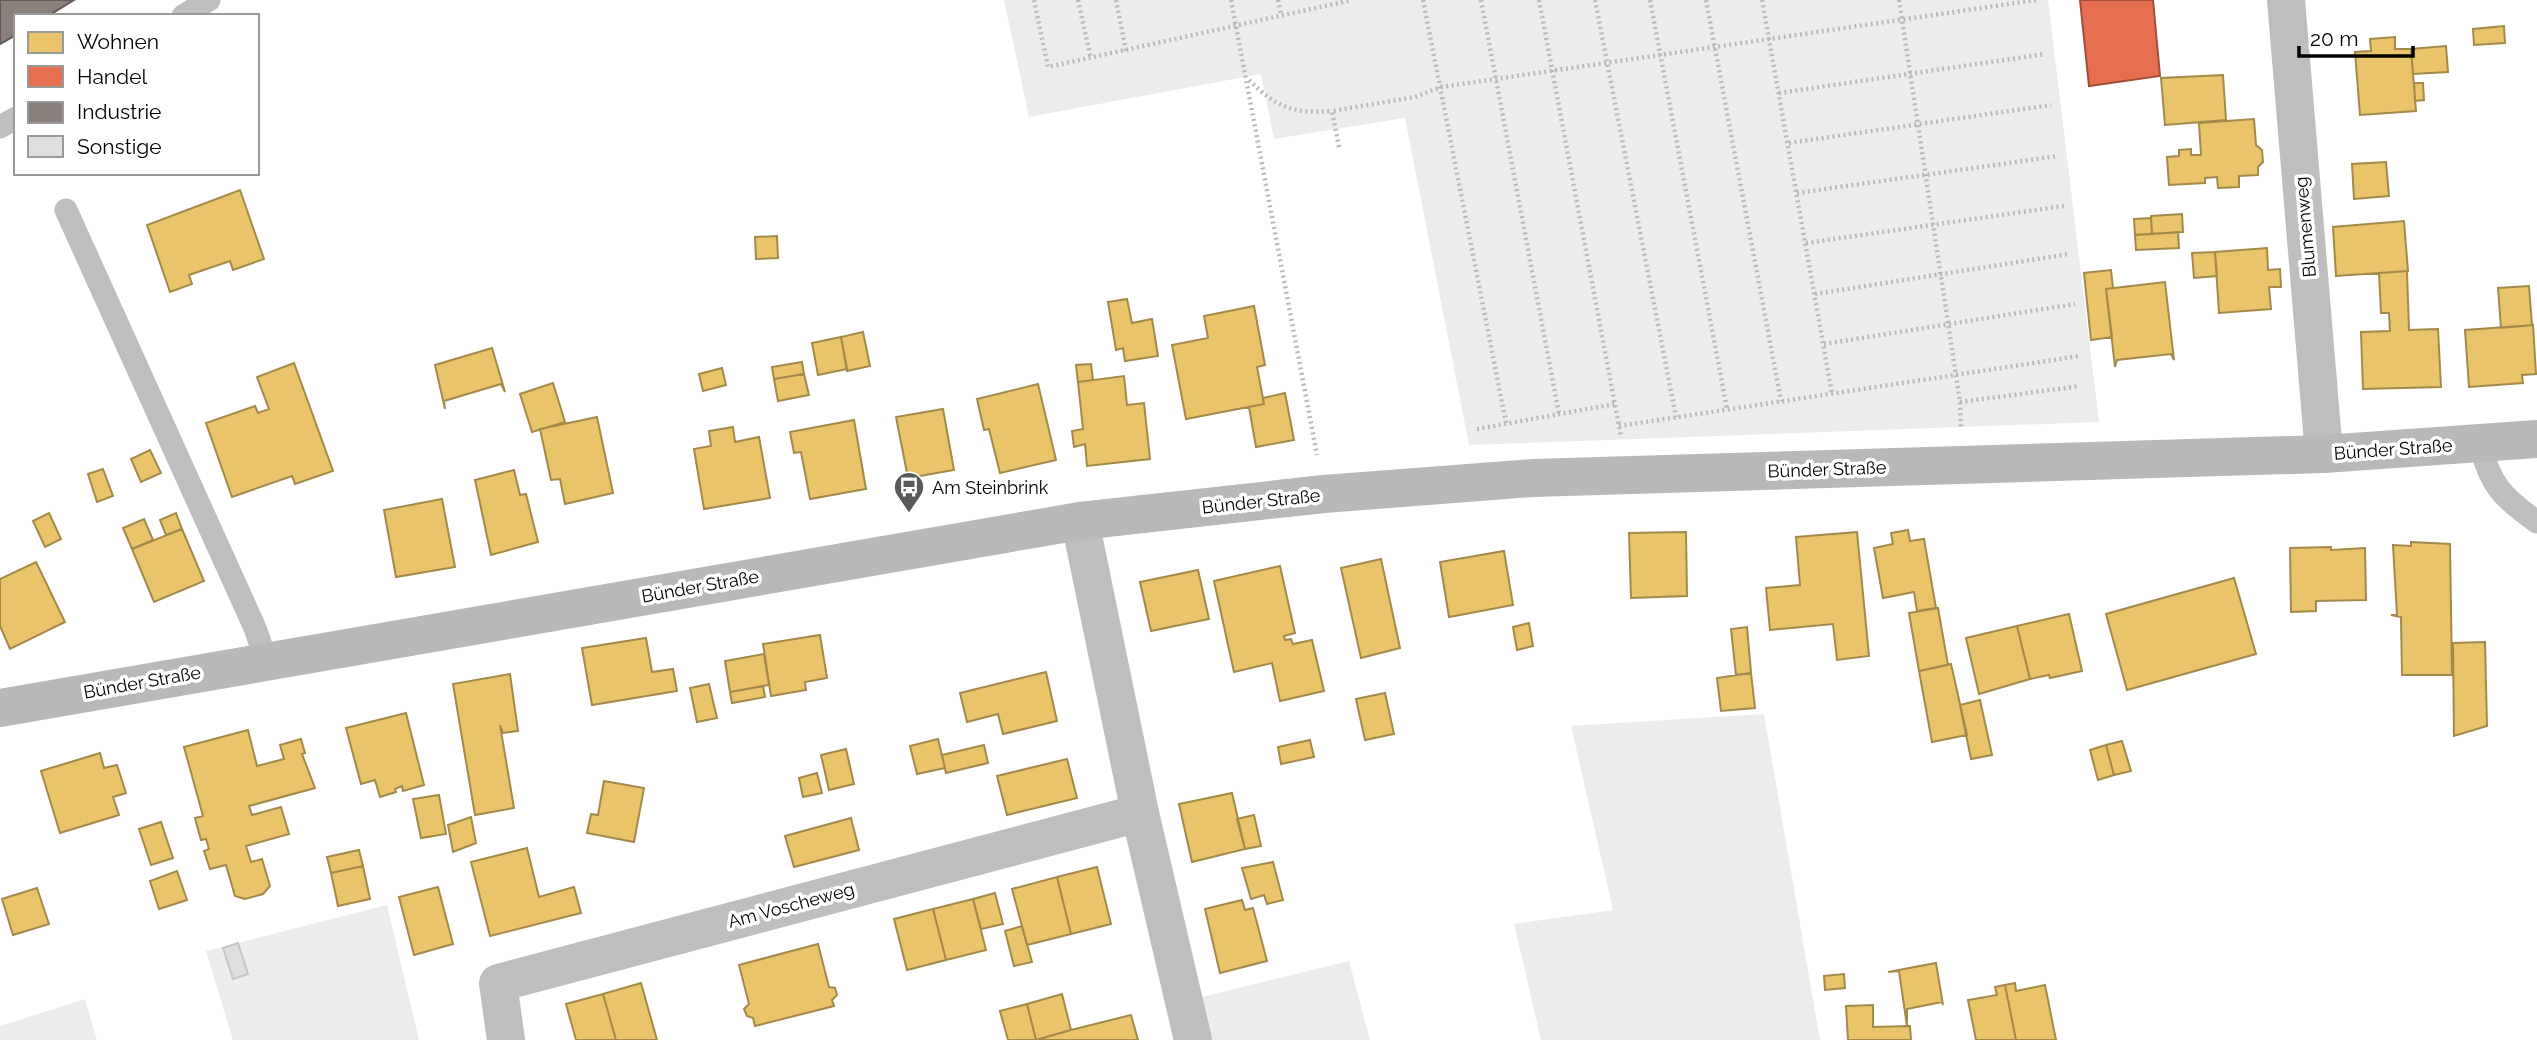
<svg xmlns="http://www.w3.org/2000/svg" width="2537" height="1040" font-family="Raleway,sans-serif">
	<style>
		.green { fill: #ececec }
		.homes { fill: #e9c46a; stroke: #a3894a; stroke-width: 2 }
		.shops { fill: #e76f51; stroke: #a24e39; stroke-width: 2 }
		.industry { fill: #8a817c; stroke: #615a57; stroke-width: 2 }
		.building { fill: #dfdfdf; stroke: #c7c7c7; stroke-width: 2 }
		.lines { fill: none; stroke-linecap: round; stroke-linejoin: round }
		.path { stroke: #b9b9b9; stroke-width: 4.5; stroke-dasharray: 2 3.5; stroke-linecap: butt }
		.service { stroke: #bebebe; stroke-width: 23 }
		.minor { stroke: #bebebe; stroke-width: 38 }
		.secondary { stroke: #b8b8b8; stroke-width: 38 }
		.labels { text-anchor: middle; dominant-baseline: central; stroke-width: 7; stroke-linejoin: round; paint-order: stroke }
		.street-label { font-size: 18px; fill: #000; stroke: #fff }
		.poi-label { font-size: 18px; fill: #000; stroke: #fff; text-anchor: start }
	</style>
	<rect width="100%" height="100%" fill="#fff"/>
	<!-- green -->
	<path class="green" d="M1004 0H2048L2099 422 1469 445 1405 118 1274 139 1261 74 1029 117Z
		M1764 714 1820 1040H1541L1514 924 1613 910 1571 726Z
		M387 905 419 1040H233L206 951Z
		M1349 961 1370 1040H1208L1198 998Z
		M85 999 97 1040H0V1026Z"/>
	<!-- homes -->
	<path class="homes" d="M2504 26 2505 43 2474 45 2473 29Z
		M2395 37V49H2411L2416 111 2360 115 2355 52 2371 51 2370 39Z
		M2446 46 2448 72 2413 74 2411 49Z
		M2223 75 2226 120 2165 125 2161 78Z
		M2414 83H2423L2424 100 2415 101Z
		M2254 119 2256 145 2262 150 2263 162 2258 167V175L2239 176V187L2218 188 2217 177 2205 178V183L2169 185 2167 157 2179 156V150L2191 149V155H2201L2199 123Z
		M2386 162 2389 196 2354 199 2352 164Z
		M240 190 264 259 233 270 230 261 189 275 192 284 170 292 147 225Z
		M2182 214 2183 232 2152 234 2151 216Z
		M2151 218 2152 234 2135 235 2134 219Z
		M2404 221 2408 271 2336 276 2333 227Z
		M2178 232 2179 248 2136 250 2135 235Z
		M777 236 778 258 756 259 755 237Z
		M2267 248 2268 270 2280 269 2281 287H2269L2271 309 2219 313 2215 252Z
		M2215 252 2217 276 2194 278 2192 253Z
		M2111 270 2113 288 2106 289 2112 337 2091 340 2084 273Z
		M2407 271 2409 330 2438 329 2441 387 2363 389 2361 332 2390 331 2389 313H2381L2379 273Z
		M2165 282 2174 360 2171 354 2117 360 2115 367 2106 289Z
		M2529 286 2532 325 2501 328 2498 288Z
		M1127 299 1132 323 1152 319 1158 356 1125 361 1123 348 1116 350 1108 302Z
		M1254 306 1265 365 1257 367 1264 404 1186 419 1172 345 1208 338 1204 316Z
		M2533 325 2536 374 2522 375 2523 383 2469 387 2465 330Z
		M863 332 870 366 847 371 841 337Z
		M841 337 847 369 818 375 812 343Z
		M492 348 505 392 501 384 444 401 445 409 435 365Z
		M802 362 804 374 774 379 772 367Z
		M294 363 333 471 295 484 292 476 232 497 206 423 255 406 258 413 269 409 257 377Z
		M1091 364 1093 380 1078 382 1076 365Z
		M722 368 726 385 703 391 699 374Z
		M804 374 809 395 778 401 774 379Z
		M1124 376 1127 405 1144 403 1150 459 1087 466 1085 444 1074 447 1072 431 1083 429 1078 382Z
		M553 383 565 422 532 432 520 394Z
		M1038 384 1056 460 1000 473 989 429 984 430 977 399Z
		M1285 393 1294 440 1256 447 1249 407 1264 404 1263 398Z
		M943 409 954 470 908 478 896 417Z
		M597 417 613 493 565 504 560 479 551 480 540 429Z
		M854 420 866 489 810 499 801 452 794 453 790 432Z
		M733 427 735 442 759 437 770 498 704 509 694 449 711 446 709 431Z
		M150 450 161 473 141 482 131 459Z
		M103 469 113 496 97 502 88 474Z
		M514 470 520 495 526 494 538 542 491 555 475 480Z
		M442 499 455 567 396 577 384 510Z
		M49 513 61 539 45 547 33 521Z
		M176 513 182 529 166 535 160 520Z
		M144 519 153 540 132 549 123 528Z
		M182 529 204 581 154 602 132 549Z
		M1908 530 1910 541 1924 539 1936 608 1917 611 1914 592 1883 598 1874 548 1893 544 1891 533Z
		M1686 532 1687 596 1631 598 1629 533Z
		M1857 532 1869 656 1837 660 1833 624 1770 630 1766 588 1800 585 1796 537Z
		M2411 542 2450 544 2452 675H2402L2401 617 2391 615H2397L2393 545 2411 546Z
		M2331 547V550L2365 548 2366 600 2316 601V611L2291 612 2290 548Z
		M1504 551 1513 605 1449 617 1440 562Z
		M1381 559 1400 648 1361 658 1341 568Z
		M36 562 65 622 10 649 0 626V579Z
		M1280 566 1295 633 1284 636 1285 640 1291 639 1293 644 1312 640 1324 691 1280 701 1272 663 1234 672 1214 581Z
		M1198 570 1209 619 1151 631 1140 582Z
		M2234 578 2256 654 2127 690 2106 614Z
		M1938 608 1948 665 1919 671 1909 613Z
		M2069 614 2082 671 2050 678 2049 675 2030 679 2017 626Z
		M1529 623 1533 646 1517 650 1513 627Z
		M2017 626 2030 679 1979 694 1966 638Z
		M1747 627 1751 673 1736 675 1731 629Z
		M820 635 827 678 805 682 806 690 771 696 763 644Z
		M646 638 652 672 673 669 677 691 592 705 582 648Z
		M2485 642 2487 726 2454 736 2453 643Z
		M764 654 769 685 730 692 725 661Z
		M1951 664 1967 735 1932 742 1919 671Z
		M1046 672 1057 721 1003 734 998 714 967 722 960 693Z
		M1751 673 1755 708 1721 711 1717 678Z
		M510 674 518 731 503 733 500 725 514 808 475 815 453 684Z
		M709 684 717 718 697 722 690 688Z
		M763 686 765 697 732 703 730 692Z
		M1385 693 1394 734 1365 740 1356 699Z
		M1980 700 1992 755 1971 759 1960 705Z
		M406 713 424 785 403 791 402 786 395 789 396 792 380 797 375 780 361 784 346 728Z
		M248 730 257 766 284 759 280 745 301 739 305 753 302 754 315 788 249 806 252 815 281 807 289 834 246 846 251 862 262 859 270 886 263 894 245 899 235 896 226 865 210 869 204 851 209 849 206 839 201 840 195 818 203 816 184 747Z
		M938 739 945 768 917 774 910 746Z
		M1310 740 1314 757 1281 764 1278 747Z
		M2122 741 2131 771 2114 775 2106 745Z
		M984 745 988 763 946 773 942 755Z
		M2106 745 2114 775 2098 780 2090 750Z
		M846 749 854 784 829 790 821 755Z
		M100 753 104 768 117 765 126 793 113 797 119 815 60 833 41 771Z
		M1067 759 1077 798 1007 815 997 776Z
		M817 773 822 793 803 797 799 778Z
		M604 781 644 788 634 842 587 833 591 814 598 815Z
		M1232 793 1245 849 1192 862 1179 804Z
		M439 795 446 834 421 838 413 799Z
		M1254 815 1261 846 1245 849 1237 819Z
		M471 817 476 843 453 852 448 825Z
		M851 818 859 850 794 867 785 836Z
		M161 822 173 858 151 865 139 829Z
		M527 848 539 897 574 887 581 913 490 936 471 862Z
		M359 850 363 866 331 873 327 857Z
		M1273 862 1283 900 1267 904 1264 895 1251 899 1242 868Z
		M363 866 370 899 338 906 331 873Z
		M1097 867 1111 924 1071 934 1057 877Z
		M177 871 187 900 159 909 150 881Z
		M1057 877 1071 934 1027 945 1012 889Z
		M438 887 453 944 414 955 399 897Z
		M37 888 49 924 13 935 2 899Z
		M995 893 1003 924 981 929 973 899Z
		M973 899 986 950 946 960 933 909Z
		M1242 900 1245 910 1253 908 1267 961 1220 973 1205 909Z
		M933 909 946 960 907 970 894 919Z
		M1022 926 1032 962 1014 966 1005 931Z
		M818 944 829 987 835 988 837 995 832 1000 834 1006 755 1026 753 1018 747 1016 744 1009 749 1004 739 965Z
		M1936 963 1943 1005 1942 1002 1907 1009V1026L1899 971 1888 972Z
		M1844 974 1845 988 1825 990 1824 976Z
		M641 983 657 1040H616L603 994Z
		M2015 983 2016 991 2045 985 2056 1040H2016L2005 985Z
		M2005 985 2016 1040H1976L1968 1000 1997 995 1995 987Z
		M603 994 616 1040H576L566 1004Z
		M1062 994 1071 1030 1036 1040 1027 1004Z
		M1027 1004 1036 1040H1008L1000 1011Z
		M1873 1005V1027L1910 1026 1911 1040H1848L1846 1006Z
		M1131 1015 1138 1040H1037L1067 1031Z"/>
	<!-- shops -->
	<path class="shops" d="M2080 0H2153L2160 76 2089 86Z"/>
	<!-- industry -->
	<path class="industry" d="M0 0H74L48 16H16V35L0 44Z"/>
	<!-- building -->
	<path class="building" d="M238 943 248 974 233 979 223 948Z"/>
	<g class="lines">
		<!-- path -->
		<path class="path" d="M1034 0 1048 67 1352 0
			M1078 0 1091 59
			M1116 0 1126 51
			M1231 0 1317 455
			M1278 0 1281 14
			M1423 0 1506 423
			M1481 0 1559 414
			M1539 0 1621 437
			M1595 0 1676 417
			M1650 0 1727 409
			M1706 0 1781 401
			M1762 0 1832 394
			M1899 0 1960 402 1961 429
			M1249 80C1276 107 1293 114 1332 111
			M1779 93 2045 54
			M1789 143 2051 105
			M1339 147 1332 111 1415 97 1441 87 2036 0
			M1797 193 2058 156
			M1806 243 2064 206
			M1815 294 2069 254
			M1824 344 2075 304
			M1960 402 2080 386
			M1619 426 2080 356
			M1477 429 1615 404"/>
		<!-- service -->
		<path class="service" d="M183 16 209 0
			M0 127 16 118
			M66 210 255 628 266 660
			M2480 444C2490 485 2503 498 2537 522"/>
		<!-- minor -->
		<path class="minor" d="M2286 0 2324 454
			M1080 521 1140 813 1193 1040
			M506 1040 498 983 1140 813"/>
		<!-- secondary -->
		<path class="secondary" d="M0 708 1080 521 1324 494 1533 478 2324 454 2537 439"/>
	</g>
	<!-- icons -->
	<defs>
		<g id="bus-pin" transform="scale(1.575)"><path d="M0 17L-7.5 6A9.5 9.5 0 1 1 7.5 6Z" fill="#595959" stroke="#fff"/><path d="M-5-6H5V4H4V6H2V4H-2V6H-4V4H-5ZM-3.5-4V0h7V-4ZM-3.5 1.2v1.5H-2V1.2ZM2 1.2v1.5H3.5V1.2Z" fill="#fff"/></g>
	</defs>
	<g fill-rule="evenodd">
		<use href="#bus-pin" x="909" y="487"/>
	</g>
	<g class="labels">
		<!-- street labels -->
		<g class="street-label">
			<text transform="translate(2305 227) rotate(-95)">Blumenweg</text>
			<text transform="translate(2393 449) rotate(-4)">Bünder Straße</text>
			<text transform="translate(1827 469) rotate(-2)">Bünder Straße</text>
			<text transform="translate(1261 501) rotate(-6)">Bünder Straße</text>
			<text transform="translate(700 586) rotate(-10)">Bünder Straße</text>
			<text transform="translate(142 682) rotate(-10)">Bünder Straße</text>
			<text transform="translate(791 905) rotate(-15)">Am Voscheweg</text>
		</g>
		<!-- poi labels -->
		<g class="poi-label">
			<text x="932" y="487">Am Steinbrink</text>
		</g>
	</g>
	<!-- legend -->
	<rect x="14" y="14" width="245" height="161" fill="#ffffff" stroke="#999999" stroke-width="2"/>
	<rect x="28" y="32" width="35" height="21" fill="#e9c46a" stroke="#999999" stroke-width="2"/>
	<text x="77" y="49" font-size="21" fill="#000000">Wohnen</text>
	<rect x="28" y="66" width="35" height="21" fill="#e76f51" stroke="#999999" stroke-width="2"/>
	<text x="77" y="84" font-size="21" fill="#000000">Handel</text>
	<rect x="28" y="102" width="35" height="21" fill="#8a817c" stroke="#999999" stroke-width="2"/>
	<text x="77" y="119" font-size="21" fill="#000000">Industrie</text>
	<rect x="28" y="136" width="35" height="21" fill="#dfdfdf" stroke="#999999" stroke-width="2"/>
	<text x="77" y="154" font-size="21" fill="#000000">Sonstige</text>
	<!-- scale -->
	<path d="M2299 46v10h114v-10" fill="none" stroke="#000000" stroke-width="3.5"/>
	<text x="2310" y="46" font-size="21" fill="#000000" stroke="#ffffff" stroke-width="5" paint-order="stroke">20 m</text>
</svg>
